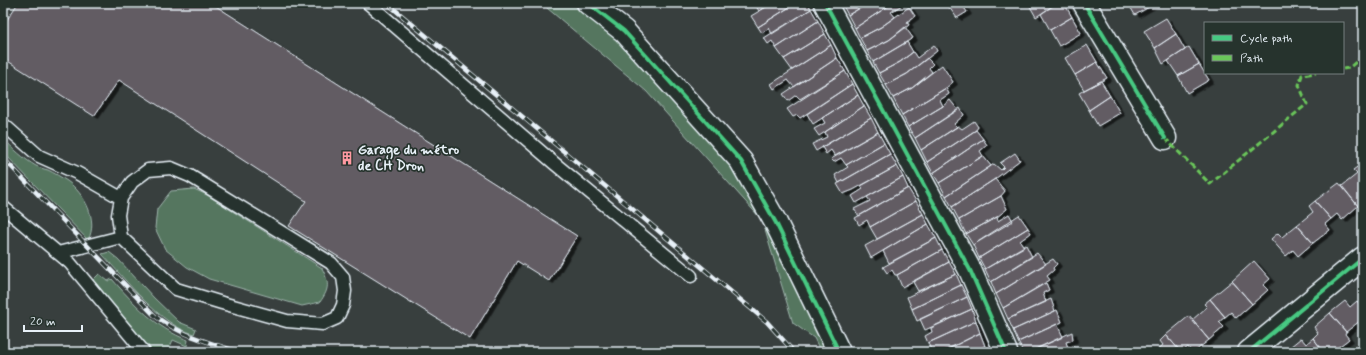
<svg xmlns="http://www.w3.org/2000/svg" width="1366" height="355" font-family="Mynerve,sans-serif">
	<style>
		.green { fill: #55765f; stroke: #9eb4ac }
		.building { fill: #625b64; stroke: #e8f1f8; filter: url(#shadow) }
		.lines { fill: none; stroke-linecap: round; stroke-linejoin: round }
		.service-casing { stroke: #e8f1f8; stroke-width: 15 }
		.minor-casing { stroke: #e8f1f8; stroke-width: 25 }
		.service { stroke: #26332d; stroke-width: 12 }
		.minor { stroke: #26332d; stroke-width: 22 }
		.rail-casing { stroke: #e8f1f8; stroke-width: 4.5 }
		.rail { stroke: #26332d; stroke-width: 3; stroke-dasharray: 9; stroke-linecap: butt }
		.quiet { stroke: #6ac65a; stroke-width: 3; stroke-dasharray: 6 3; stroke-linecap: butt }
		.cycleway-casing { stroke: #26332d; stroke-width: 6 }
		.cycleway { stroke: #46c982; stroke-width: 4 }
		.labels { text-anchor: middle; dominant-baseline: central; stroke-width: 3.5; stroke-linejoin: round; paint-order: stroke }
		.poi-label { font-size: 14px; font-weight: bold; fill: #e8f1f8; stroke: #26332d; text-anchor: start }
	</style>
	<defs>
		<filter id="shadow"><feDropShadow dx="4.5" dy="2.5" stdDeviation="0" flood-color="#0009"/></filter>
	</defs>
	<rect width="100%" height="100%" fill="#383f3e"/>
	<filter id="ink" filterUnits="userSpaceOnUse"><feTurbulence type="fractalNoise" baseFrequency=".025" numOctaves="2"/><feDisplacementMap in="SourceGraphic" scale="8" xChannelSelector="R" yChannelSelector="G"/><feConvolveMatrix kernelMatrix="1 2 1 2 8 2 1 2 1" color-interpolation-filters="sRGB"/></filter>
	<g filter="url(#ink)">
		<!-- green -->
		<path class="green" d="M541 3H585L741 161 838 352H821L814 338 793 323 762 220 646 91Z
			M3 138C12 148 24 159 36 166 40 168 44 169 48 170 54 173 61 177 67 181 84 193 99 220 88 240L3 152Z
			M194 189 207 195 322 268C329 283 330 288 320 302L302 306 209 279 187 267 165 249 155 228 157 209 171 191Z
			M109 252 118 259 154 298 179 322 196 329 194 334C160 325 126 280 102 254Z
			M99 274 108 281 112 279C133 303 157 329 188 340L187 346 173 340 169 349 163 351 151 350 93 280Z"/>
		<!-- building -->
		<path class="building" d="M18 3H211L577 236 549 281 517 261 470 339 289 226 306 201 119 80 94 116 3 58V26Z
			M754 3H773L759 11Z
			M773 3H796L758 27 751 16Z
			M796 3H808L811 9 772 34 769 28 762 33 758 27Z
			M844 3H869L848 15 842 4Z
			M869 3H893L855 28 848 15Z
			M893 3H905L891 12 895 17 881 27 860 38 855 28Z
			M946 3H961L967 12 957 18Z
			M1028 3H1057L1036 17Z
			M1057 3H1064L1072 17 1050 30 1041 14Z
			M1128 3H1156L1135 15Z
			M909 7 915 16 907 22 909 25 889 40 867 51 860 38 881 27Z
			M811 9 818 21 776 48 772 41 768 44 764 38Z
			M1072 17 1081 33 1059 46 1050 30Z
			M1166 18 1176 34 1155 48 1144 31Z
			M818 21 825 34 784 59 776 48Z
			M905 27 913 38 873 62 867 51 889 40Z
			M825 34 831 45 792 70 784 59Z
			M1176 34 1185 50 1163 64 1155 48Z
			M907 42 913 52 900 62 879 73 873 62Z
			M831 45 837 58 794 87 788 80 774 89 771 84Z
			M934 45 937 51 907 74 886 85 879 73 900 62 913 52 917 58Z
			M1087 45 1097 62 1075 75 1065 58Z
			M1189 47 1199 64 1178 76 1168 61Z
			M837 58 845 71 800 99 796 95 788 101 783 94Z
			M927 58 933 64 929 68 932 72 912 88 893 98 886 85 907 74Z
			M1097 62 1107 78 1084 90 1075 75Z
			M1199 64 1209 80 1187 93 1178 76Z
			M942 65 953 82 946 88 902 115 893 98 912 88Z
			M845 71 852 84 800 118 797 115 793 117 787 109Z
			M1101 81 1110 96 1089 110 1079 93Z
			M852 84 858 95 813 124 807 114Z
			M946 88 949 94 940 100 943 106 908 127 902 115Z
			M858 95 864 106 819 136 814 129 825 123 822 118Z
			M1110 96 1120 113 1098 126 1089 110Z
			M950 100 958 110 915 138 908 127 943 106Z
			M864 106 871 118 816 151 812 144 827 137 825 132Z
			M960 108 964 115 954 124 957 127 921 150 915 138Z
			M871 118 878 132 835 156 831 150 826 154 822 147Z
			M974 121 978 127 976 130 927 162 921 150 958 126 962 129Z
			M976 130 983 139 933 173 927 162Z
			M878 132 884 143 846 165 841 158 834 162 831 159Z
			M983 139 987 145 980 151 983 156 939 183 933 173Z
			M884 143 890 154 839 183 835 175 848 167 846 165Z
			M1015 153 1020 160 995 179 952 207 946 196 994 164 1001 170 1004 167 1000 163Z
			M890 154 897 166 853 190 843 194 837 184Z
			M983 156 991 166 946 196 939 183Z
			M1360 165 1363 169V202L1358 206 1342 186 1357 174 1353 170Z
			M897 166 903 177 856 203 852 196 863 189 861 186Z
			M903 177 908 188 859 216 854 209 870 201 867 197Z
			M995 179 1005 191 1001 196 959 220 952 207Z
			M1339 183 1358 206 1342 220 1337 214 1331 219 1315 201Z
			M908 188 916 201 870 227 867 220 859 225 855 218Z
			M1001 196 1007 209 997 217 966 234 959 220Z
			M916 201 923 214 877 239 870 227Z
			M1315 201 1331 219 1325 224 1330 230 1313 243 1297 225 1313 212 1309 206Z
			M923 214 928 224 871 258 865 246Z
			M1009 214 1013 221 973 245 966 234 997 217 998 221Z
			M1019 215 1028 228 979 258 973 245Z
			M928 224 936 238 889 263 883 251Z
			M1297 225 1313 243 1298 256 1293 250 1286 256 1271 239 1278 233 1282 237Z
			M1028 228 1031 233 1020 241 1024 247 985 269 979 258Z
			M936 238 942 250 897 275H895L892 270 887 273 883 267Z
			M1026 245 1032 257 991 282 985 269Z
			M942 250 949 262 902 287 897 275Z
			M1037 253 1046 264 996 294 991 282Z
			M1053 259 1057 264 1053 268 1054 270 1047 276 1050 280 1003 308 996 294Z
			M1254 261 1270 279 1263 285 1268 290 1252 304 1232 281Z
			M949 262 956 274 918 291 913 282Z
			M956 274 961 285 912 309 907 297Z
			M1232 281 1252 304 1236 318 1231 312 1225 317 1210 299Z
			M1046 283 1049 290 1043 293 1046 302 1008 319 1003 308Z
			M961 285 967 297 917 321 912 309Z
			M967 297 972 309 925 330 920 319Z
			M1051 299 1055 311 1013 330 1008 319Z
			M1210 299 1225 317 1219 322 1224 327 1209 340 1192 320 1207 307 1204 304Z
			M1345 301 1350 307 1357 301 1363 308V323L1361 320 1346 332 1330 313Z
			M972 309 976 321 928 343 925 336 932 332 931 328Z
			M1057 310 1062 322 1018 342 1013 330Z
			M1330 313 1346 332 1345 334 1349 339 1332 352H1324L1313 338 1318 333 1314 327Z
			M1189 316 1209 340 1194 352H1192L1188 347 1181 352 1166 335Z
			M976 321 980 333 942 352H932L928 343Z
			M1057 324 1063 337 1029 352H1023L1018 342Z
			M1072 332 1073 340 1066 342 1068 348 1060 352H1029Z
			M980 333 985 346 973 352H942Z
			M1166 335 1181 352H1155L1163 345 1160 341Z
			M1301 338 1306 344 1313 338 1324 352 1285 351Z
			M1073 346V352H1060L1068 348Z"/>
		<g class="lines">
			<!-- service casing -->
			<g class="service-casing">
				<path id="service" d="M368 3 554 163 691 276
					M3 124 39 156 77 173 121 198
					M3 207 70 263 144 352
					M58 253 121 237 176 289 222 303 287 321 323 324 337 318 343 305 345 291 343 277 331 263 190 176 171 168 148 170 132 182 121 198 118 215 121 237"/>
			</g>
			<!-- minor casing -->
			<g class="minor-casing">
				<path id="minor" d="M588 3 624 31 741 161 776 223 839 352
					M825 3 970 270 1006 352
					M1084 3 1165 138
					M1249 352 1363 258"/>
			</g>
			<!-- service -->
			<use href="#service" class="service"/>
			<!-- minor -->
			<use href="#minor" class="minor"/>
			<!-- rail casing -->
			<g class="rail-casing">
				<path id="rail" d="M387 3 767 322 793 351
					M3 158 155 316C180 335 210 343 240 352"/>
			</g>
			<!-- rail -->
			<use href="#rail" class="rail"/>
			<!-- quiet -->
			<path class="quiet" d="M1343 69 1349 68 1363 56
				M1165 138 1210 184 1307 104 1299 85 1302 75 1316 73"/>
			<!-- cycleway casing -->
			<g class="cycleway-casing">
				<path id="cycleway" d="M588 3 624 31 741 161 776 223 839 352
					M825 3 970 270 1006 352
					M1084 3 1165 138
					M1249 352 1363 258"/>
			</g>
			<!-- cycleway -->
			<use href="#cycleway" class="cycleway"/>
		</g>
	</g>
	<!-- icons -->
	<defs>
		<g id="building-bare" transform="scale(1.08)"><path d="M-4-6H4V6H1V3H-1V6H-4ZM-2.5-4.3h1.7v1.8h-1.7ZM.8-4.3h1.7v1.8H.8ZM-2.5-1h1.7V.8h-1.7ZM.8-1h1.7V.8H.8Z" fill="#ff9aa2" stroke="#26332d" stroke-width="2.5" paint-order="stroke"/></g>
	</defs>
	<g fill-rule="evenodd">
		<use href="#building-bare" x="347" y="158"/>
	</g>
	<g class="labels">
		<!-- poi labels -->
		<g class="poi-label">
			<text x="358" y="150">Garage du métro<tspan x="358" dy="16">de CH Dron</tspan></text>
		</g>
	</g>
	<!-- margin -->
	<rect width="1366" height="355" fill="none" stroke="#26332d" stroke-width="16"/>
	<rect x="8" y="8" width="1350" height="339" fill="none" stroke="#e8f1f8" stroke-width="1.5" filter="url(#ink)"/>
	<!-- legend -->
	<rect x="1204" y="22" width="140" height="52" fill="#26332d" stroke="#747f7e"/>
	<rect x="1212" y="35" width="20" height="6" fill="#46c982" stroke="#747f7e"/>
	<text x="1240" y="42" font-size="12" fill="#e8f1f8">Cycle path</text>
	<rect x="1212" y="55" width="20" height="6" fill="#6ac65a" stroke="#747f7e"/>
	<text x="1240" y="62" font-size="12" fill="#e8f1f8">Path</text>
	<!-- scale -->
	<path d="M24 325v6h58v-6" fill="none" stroke="#e8f1f8" stroke-width="2"/>
	<text x="30" y="325" font-size="12" fill="#e8f1f8" stroke="#26332d" stroke-width="3" paint-order="stroke">20 m</text>
</svg>
